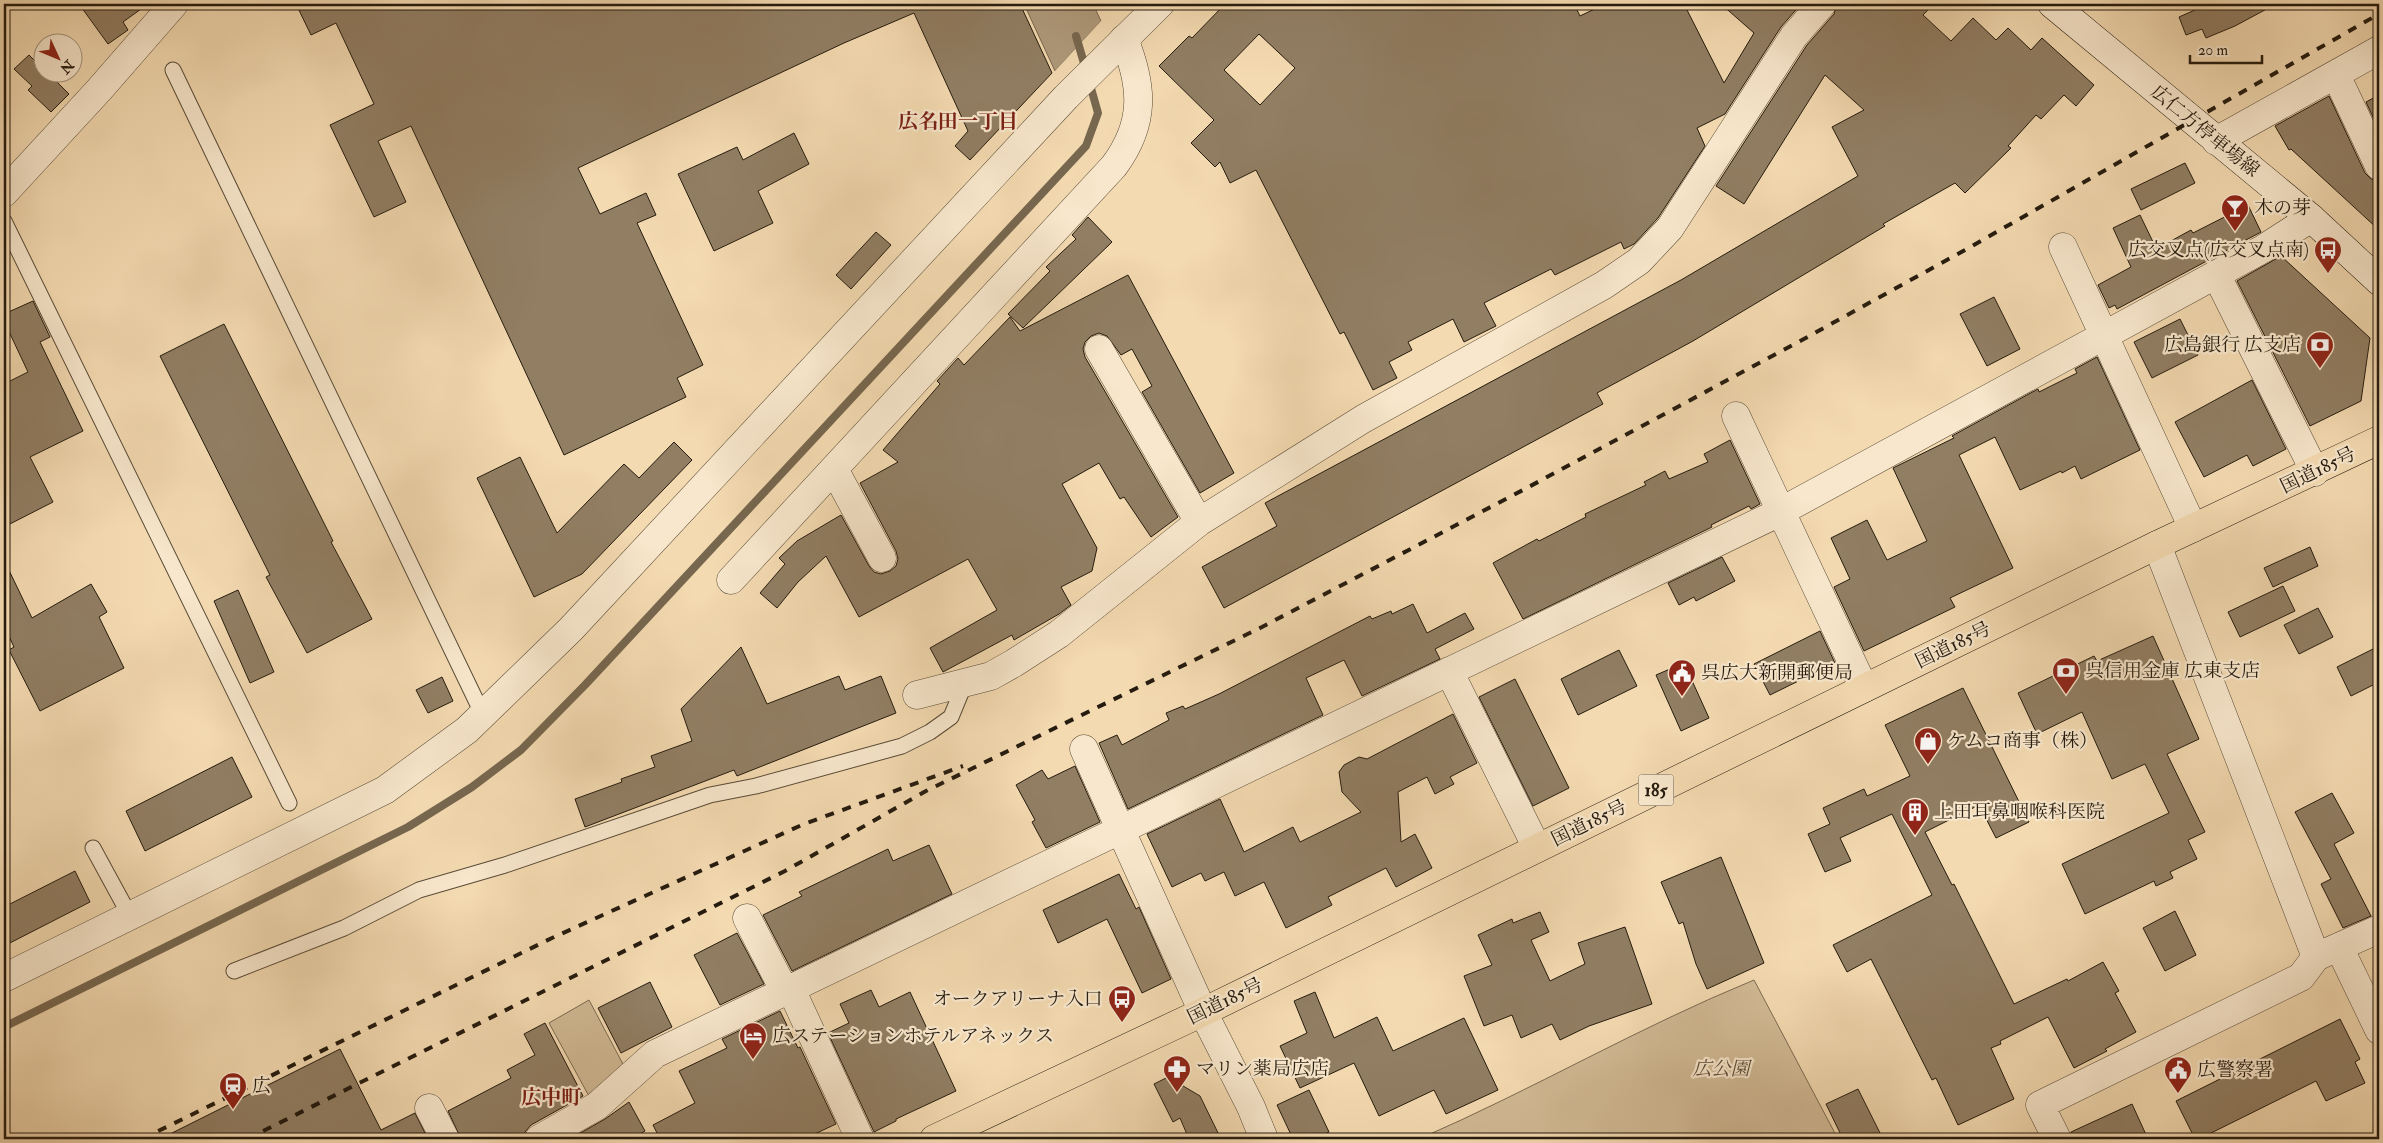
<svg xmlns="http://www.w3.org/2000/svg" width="2383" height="1143" font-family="'IM FELL Double Pica','Noto Serif JP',serif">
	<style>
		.green { fill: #d1ba95; stroke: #7b6a52 }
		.water { fill: #ae997a; stroke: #77674f }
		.pier { fill: #f4dab1 }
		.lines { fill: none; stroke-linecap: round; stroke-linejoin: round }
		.stream { stroke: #77674f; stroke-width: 8 }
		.building { fill: #917e63; stroke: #251b0f; fill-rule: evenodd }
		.service-casing { stroke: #594b38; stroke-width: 17 }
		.minor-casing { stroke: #594b38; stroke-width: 29 }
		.tertiary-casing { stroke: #594b38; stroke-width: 29 }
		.secondary-casing { stroke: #251b0f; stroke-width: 29 }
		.trunk-casing { stroke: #251b0f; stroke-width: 29 }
		.service { stroke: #f8e7cc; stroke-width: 15 }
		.minor { stroke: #f8e7cc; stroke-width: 28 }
		.tertiary { stroke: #f8e7cc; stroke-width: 28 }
		.secondary { stroke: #f8e7cc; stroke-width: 28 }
		.trunk { stroke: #f4dab1; stroke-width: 28 }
		.rail { stroke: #251b0f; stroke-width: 4; stroke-dasharray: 9 9; stroke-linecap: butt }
		.labels { text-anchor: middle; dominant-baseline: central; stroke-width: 4.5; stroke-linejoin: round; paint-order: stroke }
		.shield { fill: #f8e7cc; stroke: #645848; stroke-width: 1 }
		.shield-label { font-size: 18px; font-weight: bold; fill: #251b0f }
		.street-label { font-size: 19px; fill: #251b0f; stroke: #f8e7cc }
		.poi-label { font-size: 19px; fill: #251b0f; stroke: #f8e7cc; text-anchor: start }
		.park-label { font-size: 19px; font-style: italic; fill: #594b37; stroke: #f8e7cc }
		.neighbourhood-label { font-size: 20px; font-weight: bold; fill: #7a1f14; stroke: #f8e7cc }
	</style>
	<rect width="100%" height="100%" fill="#f4dab1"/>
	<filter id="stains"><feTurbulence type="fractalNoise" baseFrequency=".004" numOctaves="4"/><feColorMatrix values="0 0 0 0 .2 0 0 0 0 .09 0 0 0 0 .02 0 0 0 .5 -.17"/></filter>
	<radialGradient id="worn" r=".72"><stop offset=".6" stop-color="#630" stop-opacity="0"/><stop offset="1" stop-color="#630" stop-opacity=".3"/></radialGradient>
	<!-- green -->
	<path class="green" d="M1754 980 1838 1139H1419C1532 1090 1639 1027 1754 980Z
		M589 1000 625 1068 590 1098 549 1023Z"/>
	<!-- water -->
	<path class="water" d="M1024 4H1093L1101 21 1055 71Z"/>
	<!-- pier -->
	<path class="pier" d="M1101 21 1102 24 1056 73 1055 71Z"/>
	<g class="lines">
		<!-- stream -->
		<path class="stream" d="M1076 36 1086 70
			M4 1027 408 827 472 787 521 750 585 685 1086 146 1098 113 1089 81"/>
	</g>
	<!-- building -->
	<path class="building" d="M79 4H148L123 22 128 30 108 44Z
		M296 4H1020L1052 73 970 160 955 146 968 131 914 13 844 43 578 168 600 214 646 193 656 215 637 223 703 365 677 378 686 397 564 455 411 126 378 141 406 202 374 217 330 125 374 104 336 23 311 35Z
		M1225 4H1574L1580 16 1605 4H1684L1724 83 1754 33 1721 4H1801L1781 27 1725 114 1697 128 1705 146 1658 218 1634 244 1624 249 1621 242 1555 275 1551 269 1484 303 1496 326 1464 342 1453 319 1408 342 1412 350 1389 362 1397 378 1373 390 1344 332 1340 334 1256 170 1230 183 1220 162 1215 167 1191 143 1214 120 1159 66 1189 36 1192 38ZM1259 34 1295 68 1260 105 1224 70Z
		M1837 4H1934L1923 15 1951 41 1973 18 1996 40 2008 28 2031 50 2042 38 2094 85 2076 106 2064 95 2041 119 2036 115 2008 146 2011 148 1965 193 1955 183 1883 224 1885 226 1693 341 1597 393 1603 404 1224 608 1202 567 1277 526 1265 503 1681 280 1858 176 1832 127 1864 110 1825 75 1744 204 1716 186 1807 45 1834 14Z
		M2192 4H2276L2235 26 2206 38 2202 29 2186 35 2179 17 2195 10Z
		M29 55 42 68V72H47L69 94 51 112 28 90 32 86 14 69Z
		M2379 95V130L2366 102Z
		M2329 96 2365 173 2371 179 2379 181V230L2291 149 2289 150 2275 126Z
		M794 133 809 164 758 191 773 223 714 251 678 174 737 147 743 160Z
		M2185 163 2195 183 2141 210 2131 189Z
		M2248 205 2261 232 2117 309 2115 305 2109 308 2098 285 2131 267 2113 228 2140 215 2155 246 2159 244 2160 247 2191 230 2193 233Z
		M1088 217 1112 242 1023 328 1008 314 1050 271 1046 267 1076 239 1072 235Z
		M876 232 891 245 851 289 836 275Z
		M2281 256 2370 338 2361 401 2310 426 2237 281Z
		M1128 275 1234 473 1200 493 1142 392 1152 386 1132 349 1121 355 1107 336 1099 333 1091 336 1085 342 1083 349 1085 357 1178 517 1151 537 1124 497 1120 499 1099 463 1062 484 1097 548 1092 571 1061 587 1071 605 1059 614 1014 640 1012 635 943 672 930 648 997 610 968 559 859 617 826 556 798 582 777 608 760 593 785 564 779 558 797 541 841 515 869 566 874 572 881 574 890 571 896 566 898 559 896 551 860 483 898 462 883 450 940 384 937 381 958 358 964 365 1010 317 1020 331Z
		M1994 297 2020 349 1987 366 1960 314Z
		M33 301 50 337 40 342 83 431 30 457 53 502 4 527V384L28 372 4 321V314Z
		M2180 319 2198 355 2152 378 2134 342Z
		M224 324 333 541 331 542 372 619 307 653 266 577 270 575 160 356Z
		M2097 357 2140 450 2081 479 2075 466 2062 473 2061 471 2020 490 1995 437 1959 455 2013 568 1950 598 1955 607 1864 651 1834 587 1850 579 1831 538 1867 520 1887 560 1927 541 1893 468 1954 438 1952 436 2038 389 2039 392 2077 373 2075 369Z
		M2252 380 2286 449 2253 466 2247 455 2204 477 2175 422Z
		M1730 440 1760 504 1751 509 1749 506 1711 525 1712 527 1523 619 1493 563 1537 539 1539 541 1586 517 1585 514 1646 485 1644 482 1665 471 1669 479 1708 462 1704 454Z
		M674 442 692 460 582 574 534 597 477 478 520 457 557 533 624 464 639 478Z
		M2310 547 2318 566 2273 587 2264 568Z
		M1722 557 1735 581 1696 601 1694 597 1679 605 1668 583Z
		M4 560 32 618 91 584 107 612 99 617 124 668 40 711 9 650 14 647 4 626Z
		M2283 586 2295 611 2240 637 2228 612Z
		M238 590 274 672 250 683 214 601Z
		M1413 604 1427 633 1465 613 1474 629 1435 649 1440 659 1362 696 1344 660 1306 678 1323 715 1128 809 1099 743 1117 735 1122 745 1169 720 1166 713 1183 706 1185 709 1219 694 1370 616 1372 619 1391 611 1392 614Z
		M2318 608 2333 637 2299 654 2284 625Z
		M1820 631 1835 663 1770 695 1754 664Z
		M2153 636 2199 739 2167 754 2205 832 2188 840 2197 859 2170 872 2173 878 2156 886 2154 881 2085 914 2062 864 2169 813 2145 764 2112 779 2082 712 2037 734 2018 693 2094 656 2097 661Z
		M2379 646V682L2351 696 2337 667Z
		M741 647 767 704 839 676 845 690 881 676 896 713 737 776 734 770 585 827 575 799 622 782 621 779 655 767 651 756 692 741 681 709Z
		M1619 650 1637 686 1578 715 1561 679Z
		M1684 663 1709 718 1681 731 1656 675Z
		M442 677 453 701 428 713 416 690Z
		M1515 679 1569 788 1533 806 1479 697Z
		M1963 688 2029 822 1996 838 1979 805 1925 832 1952 885 1954 884 2014 1004 2067 979 2068 981 2103 962 2119 991 2115 993 2136 1032 2105 1049 2107 1051 2074 1068 2048 1017 2000 1041 2001 1044 1991 1048 2014 1099 1958 1125 1936 1078 1932 1080 1871 959 1847 972 1833 945 1932 895 1892 814 1840 838 1851 861 1825 872 1808 834 1830 824 1823 808 1864 789 1867 796 1910 776 1885 725Z
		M1453 714 1477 763 1450 777 1454 784 1435 794 1427 777 1398 792 1401 842 1415 834 1432 868 1396 887 1386 868 1328 897 1332 905 1286 928 1264 882 1235 896 1224 872 1205 881 1201 873 1172 887 1147 834 1220 799 1244 852 1293 827 1300 842 1361 812 1342 792 1339 772 1344 765 1359 757 1367 759Z
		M232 757 252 797 145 851 126 811Z
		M1075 766 1100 822 1046 848 1032 822 1035 820 1016 785 1042 770 1048 779Z
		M2332 793 2354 833 2334 844 2371 916 2343 928 2321 884 2331 879 2295 812Z
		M929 845 952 894 792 971 763 915 802 896 799 892 888 849 893 861Z
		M1721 857 1764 963 1707 989 1696 964 1683 922 1679 924 1661 882Z
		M75 871 90 902 4 946V907Z
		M1119 874 1136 909 1139 907 1171 979 1142 993 1107 919 1058 943 1043 910Z
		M2175 911 2196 955 2165 971 2143 928Z
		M1540 912 1549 932 1531 940 1550 981 1585 964 1578 943 1625 927 1652 1004 1589 1026 1560 1040 1552 1024 1521 1038 1512 1015 1484 1026 1464 976 1492 965 1478 935 1512 919 1513 923Z
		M737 933 764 984 720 1005 694 955Z
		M650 982 672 1027 621 1053 598 1008Z
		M871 990 879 1007 910 992 956 1091 896 1119V1121L874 1132 828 1033 849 1023 840 1004Z
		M1315 992 1334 1038 1377 1017 1393 1051 1464 1018 1498 1090 1446 1114 1434 1090 1379 1116 1354 1063 1300 1088 1280 1046 1307 1033 1294 1001Z
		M780 1011 798 1048 800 1047 836 1124 804 1139H660L653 1125 695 1103 679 1071 727 1048 722 1039Z
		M2340 1019 2360 1059 2355 1062 2365 1083 2326 1101 2316 1081 2199 1139H2195L2176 1101Z
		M545 1023 583 1096 531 1125 525 1132 523 1139H461L448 1111 511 1078 507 1070 535 1055 524 1034Z
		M340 1049 381 1130 415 1113 428 1139H160Z
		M1168 1077 1200 1096 1221 1139H1189L1180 1118 1173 1122 1154 1084Z
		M1858 1089 1883 1139H1843L1826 1104Z
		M1309 1090 1329 1132 1313 1139H1293L1277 1105Z
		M629 1102 645 1131 631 1139H570L605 1119Z
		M2132 1104 2148 1139H2073L2071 1132Z"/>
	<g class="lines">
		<!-- service casing -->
		<g class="service-casing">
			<path id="service" d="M173 70 483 715
				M4 221 289 803
				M93 848 130 916
				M234 971 344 928 419 890 505 865 710 795 756 786 902 746 930 732 951 717 965 683"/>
		</g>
		<!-- minor casing -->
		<g class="minor-casing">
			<path id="minor" d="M2336 75 2379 166
				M2216 141 2379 50
				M2063 247 2193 528
				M2216 274 2315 472
				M1099 349 1199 522
				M1736 416 1864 688
				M834 469 882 558
				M2157 545 2316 957 2379 929
				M731 580 1114 166C1146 123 1143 86 1124 39
				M1449 671 1537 848
				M917 695 991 676 1014 663 1059 634 1199 522 1363 419 1604 285 1639 261 1670 228 1794 36 1822 4
				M1084 749 1203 1012
				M747 918 785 992
				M2339 947 2379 1030
				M791 989 860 1139
				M429 1108 445 1139
				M539 1139 597 1106 655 1054 1778 513 2263 249 2311 218
				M2057 1139 2040 1105 2301 977 2316 957"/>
		</g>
		<!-- tertiary casing -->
		<g class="tertiary-casing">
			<path id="tertiary" d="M4 193 99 90 174 4
				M4 978 385 790 467 730 571 629 1066 97 1160 4
				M1203 1012 1251 1107 1264 1139"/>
		</g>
		<!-- secondary casing -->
		<g class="secondary-casing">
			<path id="secondary" d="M2052 4 2311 218 2379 281"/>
		</g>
		<!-- trunk casing -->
		<g class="trunk-casing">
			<path id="trunk" d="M934 1139 1203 1012 2157 545 2379 440"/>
		</g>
		<!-- service -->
		<use href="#service" class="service"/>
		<!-- minor -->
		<use href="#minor" class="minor"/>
		<!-- tertiary -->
		<use href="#tertiary" class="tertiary"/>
		<!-- secondary -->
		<use href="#secondary" class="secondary"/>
		<!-- trunk -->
		<use href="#trunk" class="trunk"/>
		<!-- rail -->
		<path class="rail" d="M142 1139 552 938 804 824 963 766
			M247 1139 785 871 926 791 1262 627 1523 490 1802 340 1965 250 2379 14"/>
	</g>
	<!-- icons -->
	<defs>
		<g id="bar-pin" transform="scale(1.4375)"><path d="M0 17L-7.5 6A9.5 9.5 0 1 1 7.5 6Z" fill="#8f2418" stroke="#f8e7cc"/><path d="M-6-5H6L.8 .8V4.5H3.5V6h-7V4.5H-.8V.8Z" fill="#fff"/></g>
		<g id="bus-pin" transform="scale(1.4375)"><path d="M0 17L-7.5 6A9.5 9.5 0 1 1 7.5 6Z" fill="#8f2418" stroke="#f8e7cc"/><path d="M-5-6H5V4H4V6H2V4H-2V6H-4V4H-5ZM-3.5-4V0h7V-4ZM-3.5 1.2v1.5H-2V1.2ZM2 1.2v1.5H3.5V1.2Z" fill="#fff"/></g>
		<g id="bank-pin" transform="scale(1.4375)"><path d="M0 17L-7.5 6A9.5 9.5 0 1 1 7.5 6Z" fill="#8f2418" stroke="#f8e7cc"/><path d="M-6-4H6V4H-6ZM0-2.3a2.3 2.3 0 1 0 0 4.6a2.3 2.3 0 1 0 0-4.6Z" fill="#fff"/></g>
		<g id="civic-pin" transform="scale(1.4375)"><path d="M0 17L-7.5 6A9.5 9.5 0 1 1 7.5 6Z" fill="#8f2418" stroke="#f8e7cc"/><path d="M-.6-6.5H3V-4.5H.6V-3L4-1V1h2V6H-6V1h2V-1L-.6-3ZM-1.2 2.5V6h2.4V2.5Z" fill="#fff"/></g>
		<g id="shop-pin" transform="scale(1.4375)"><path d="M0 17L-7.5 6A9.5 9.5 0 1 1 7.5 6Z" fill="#8f2418" stroke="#f8e7cc"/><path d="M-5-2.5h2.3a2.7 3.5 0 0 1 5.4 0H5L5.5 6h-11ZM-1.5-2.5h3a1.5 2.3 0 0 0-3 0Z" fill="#fff"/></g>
		<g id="building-pin" transform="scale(1.4375)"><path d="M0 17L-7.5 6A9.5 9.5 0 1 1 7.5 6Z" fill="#8f2418" stroke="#f8e7cc"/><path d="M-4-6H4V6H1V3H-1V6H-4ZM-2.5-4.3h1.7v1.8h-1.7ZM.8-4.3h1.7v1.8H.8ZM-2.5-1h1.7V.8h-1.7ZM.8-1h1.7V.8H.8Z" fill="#fff"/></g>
		<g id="hotel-pin" transform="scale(1.4375)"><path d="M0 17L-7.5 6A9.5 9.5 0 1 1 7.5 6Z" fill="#8f2418" stroke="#f8e7cc"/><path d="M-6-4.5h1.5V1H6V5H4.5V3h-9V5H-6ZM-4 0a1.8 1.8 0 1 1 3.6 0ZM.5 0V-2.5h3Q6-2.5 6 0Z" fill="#fff"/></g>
		<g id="pharmacy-pin" transform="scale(1.4375)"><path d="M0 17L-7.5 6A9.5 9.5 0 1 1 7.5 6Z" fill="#8f2418" stroke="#f8e7cc"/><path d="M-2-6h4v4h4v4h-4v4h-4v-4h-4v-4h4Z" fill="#fff"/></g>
		<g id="station-pin" transform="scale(1.4375)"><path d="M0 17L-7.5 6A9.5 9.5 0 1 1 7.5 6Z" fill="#8f2418" stroke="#f8e7cc"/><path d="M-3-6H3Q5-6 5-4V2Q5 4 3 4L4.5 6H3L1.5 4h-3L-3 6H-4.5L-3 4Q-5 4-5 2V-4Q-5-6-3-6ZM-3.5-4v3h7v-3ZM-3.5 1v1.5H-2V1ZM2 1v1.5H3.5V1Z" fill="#fff"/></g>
	</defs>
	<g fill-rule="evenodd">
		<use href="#bar-pin" x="2235" y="208"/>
		<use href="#bus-pin" x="2328" y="250"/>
		<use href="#bank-pin" x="2320" y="345"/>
		<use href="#bank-pin" x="2066" y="671"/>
		<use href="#civic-pin" x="1682" y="673"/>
		<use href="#shop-pin" x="1928" y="741"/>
		<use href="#building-pin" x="1915" y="812"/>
		<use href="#bus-pin" x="1122" y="999"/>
		<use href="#hotel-pin" x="753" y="1036"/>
		<use href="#pharmacy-pin" x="1177" y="1069"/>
		<use href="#civic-pin" x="2178" y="1070"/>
		<use href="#station-pin" x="233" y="1086"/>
	</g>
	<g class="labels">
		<!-- shield labels -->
		<rect class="shield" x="1638.5" y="774.5" width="35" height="31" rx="4"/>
		<g class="shield-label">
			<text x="1656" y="790">185</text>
		</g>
		<!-- street labels -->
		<g class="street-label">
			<text transform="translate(2205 131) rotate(39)">広仁方停車場線</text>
			<text transform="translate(2318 470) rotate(-26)">国道185号</text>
			<text transform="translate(1953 645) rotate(-26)">国道185号</text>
			<text transform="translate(1589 823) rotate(-26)">国道185号</text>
			<text transform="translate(1225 1001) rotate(-26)">国道185号</text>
		</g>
		<!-- poi labels -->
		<g class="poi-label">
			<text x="2254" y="208">木の芽</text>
			<text x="2309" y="250" text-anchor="end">広交叉点(広交叉点南)</text>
			<text x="2301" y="345" text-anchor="end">広島銀行 広支店</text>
			<text x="2085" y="671">呉信用金庫 広東支店</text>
			<text x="1701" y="673">呉広大新開郵便局</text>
			<text x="1947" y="741">ケムコ商事（株）</text>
			<text x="1934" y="812">上田耳鼻咽喉科医院</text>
			<text x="1103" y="999" text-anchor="end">オークアリーナ入口</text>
			<text x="772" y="1036">広ステーションホテルアネックス</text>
			<text x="1196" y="1069">マリン薬局広店</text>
			<text x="2197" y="1070">広警察署</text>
			<text x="252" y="1086">広</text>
		</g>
		<!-- park labels -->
		<g class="park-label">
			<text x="1721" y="1069">広公園</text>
		</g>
		<!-- neighbourhood labels -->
		<g class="neighbourhood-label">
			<text x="958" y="121">広名田一丁目</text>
			<text x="551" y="1097">広中町</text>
		</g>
	</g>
	<!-- margin -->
	<rect width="2383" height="1143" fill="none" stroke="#f4dab1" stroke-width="20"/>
	<rect x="5" y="5" width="2373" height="1133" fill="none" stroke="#251b0f" stroke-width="2.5"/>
	<rect x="10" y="10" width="2363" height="1123" fill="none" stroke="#251b0f"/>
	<!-- north arrow -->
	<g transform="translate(58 58) rotate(134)"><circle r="24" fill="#f8e7cc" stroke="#a49580"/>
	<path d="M0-4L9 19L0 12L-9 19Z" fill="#8f2418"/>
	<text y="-8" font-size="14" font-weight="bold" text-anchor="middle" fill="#251b0f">N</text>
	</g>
	<!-- scale -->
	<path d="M2190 55v8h72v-8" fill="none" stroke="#251b0f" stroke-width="2.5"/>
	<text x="2198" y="55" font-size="15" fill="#251b0f" stroke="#f8e7cc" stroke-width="4" paint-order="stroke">20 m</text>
	<rect width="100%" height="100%" filter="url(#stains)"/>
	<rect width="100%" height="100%" fill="url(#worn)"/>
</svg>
